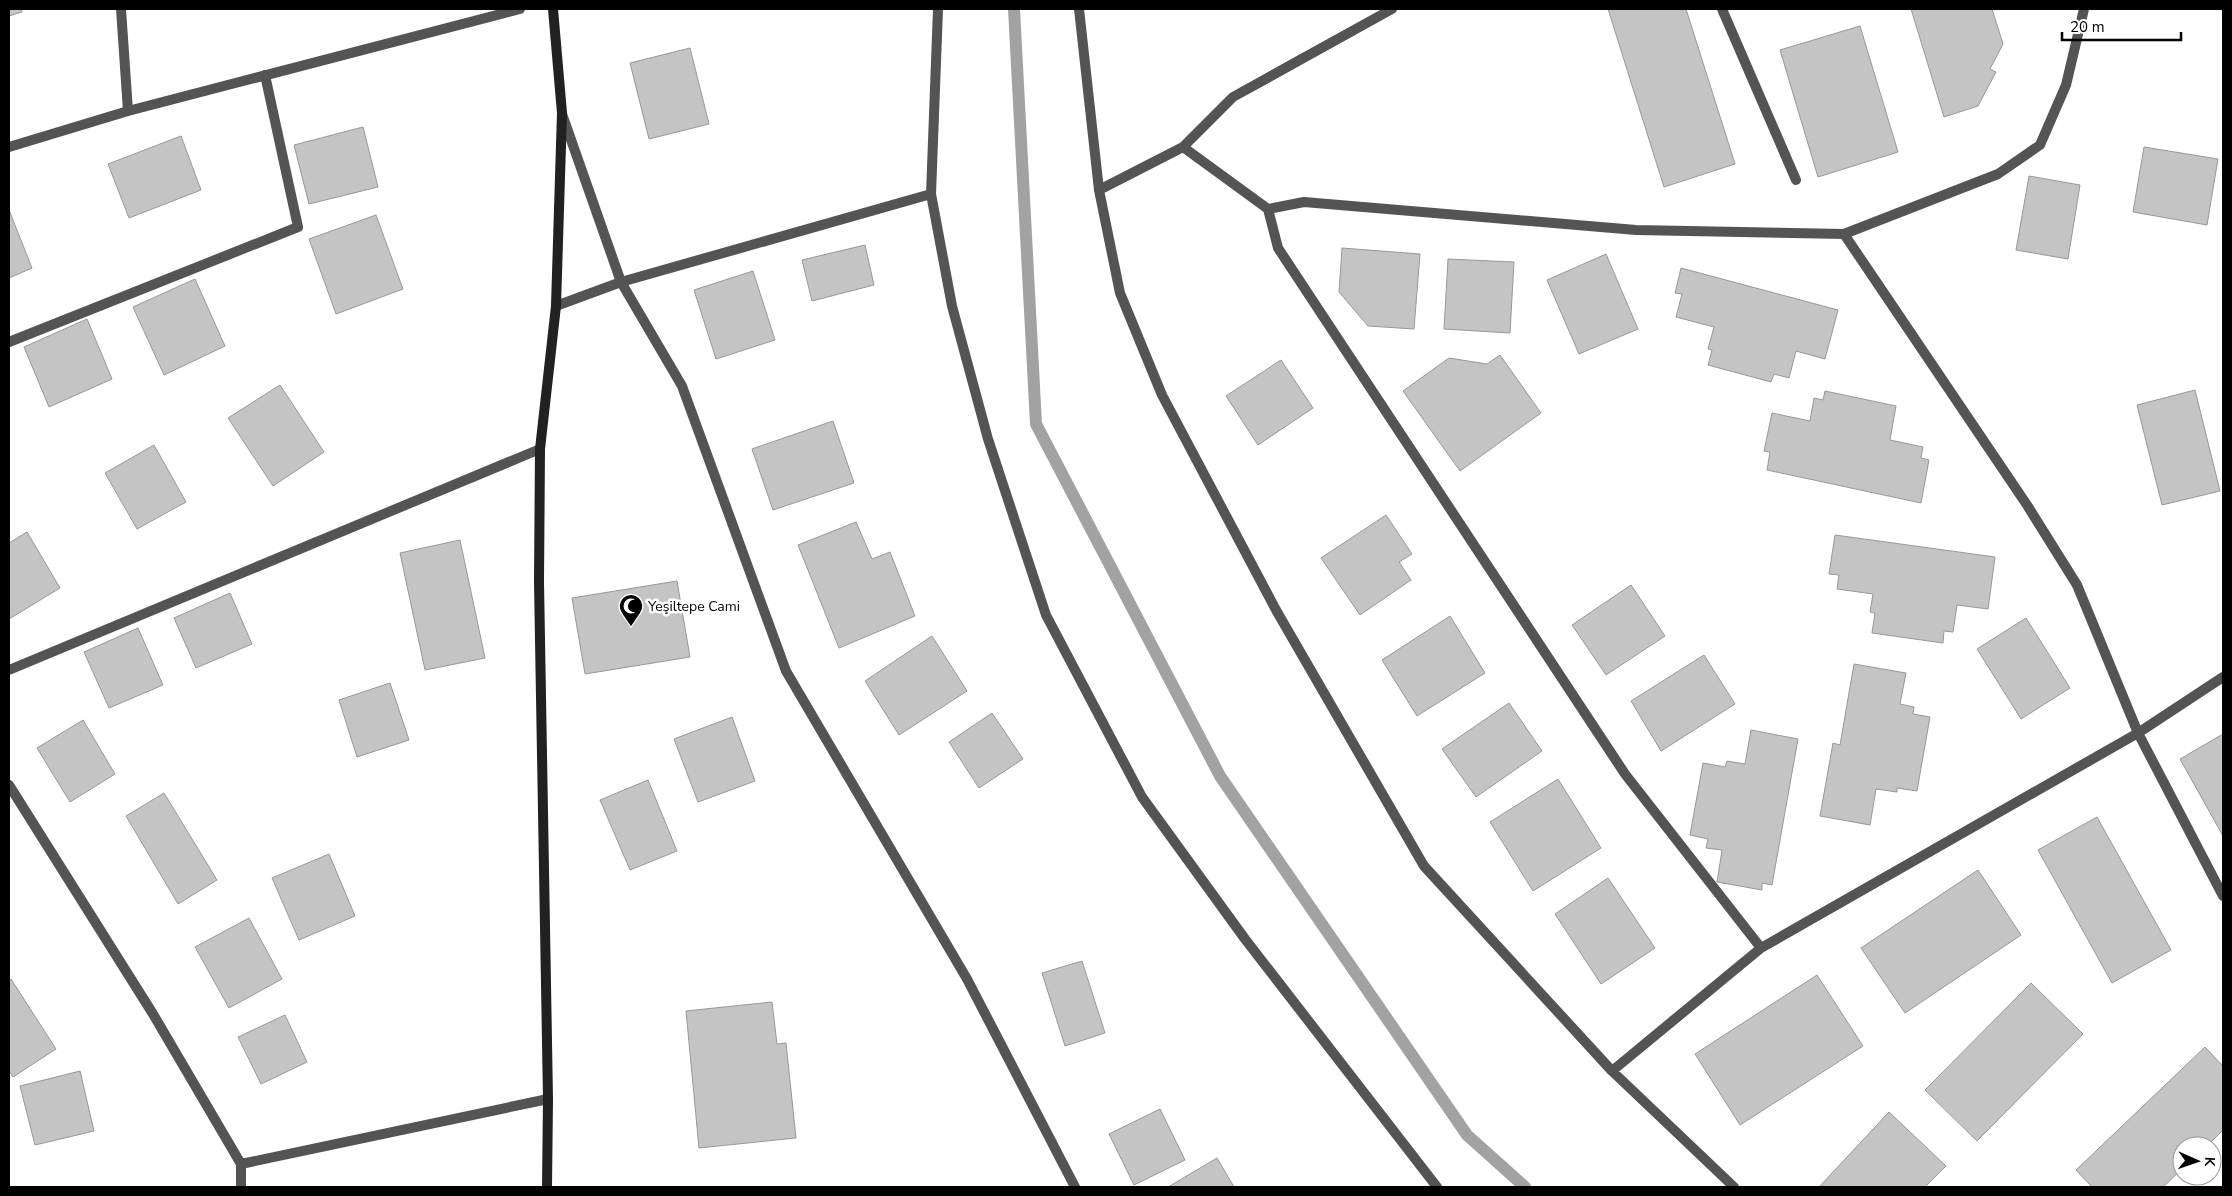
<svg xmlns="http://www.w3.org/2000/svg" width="2232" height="1196" font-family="'Nunito Sans',sans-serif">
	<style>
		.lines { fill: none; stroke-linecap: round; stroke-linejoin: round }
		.stream { stroke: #a2a2a2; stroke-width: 12 }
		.building { fill: #c4c4c4; stroke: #989898 }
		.lane { stroke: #545454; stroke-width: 10 }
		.street { stroke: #545454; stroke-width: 10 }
		.secondary { stroke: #212121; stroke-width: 10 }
		.labels { text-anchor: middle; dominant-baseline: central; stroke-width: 5; stroke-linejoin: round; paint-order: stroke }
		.poi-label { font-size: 14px; fill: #000; stroke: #fff; text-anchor: start }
	</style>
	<rect width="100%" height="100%" fill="#fff"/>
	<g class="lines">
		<!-- stream -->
		<path class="stream" d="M1014 9 1036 424 1220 776 1467 1135 1525 1187"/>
	</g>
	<!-- building -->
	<path class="building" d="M9 9H21L22 12 9 16Z
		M1608 9H1686L1735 164 1664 187Z
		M1911 9H1992L2003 44 1990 69 1996 72 1978 106 1944 117Z
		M1860 26 1898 152 1818 177 1780 50Z
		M690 48 709 124 649 139 630 63Z
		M363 127 378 187 309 204 294 145Z
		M181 136 201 190 129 218 108 164Z
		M2144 147 2218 159 2207 225 2133 212Z
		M2029 176 2080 185 2068 259 2016 250Z
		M9 210 32 268 9 278Z
		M376 215 403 289 336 314 309 239Z
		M865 245 874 285 812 301 802 260Z
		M1342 248 1420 254 1414 329 1368 326 1339 292Z
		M1606 254 1638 329 1579 354 1547 280Z
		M1448 259 1514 262 1510 333 1444 329Z
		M1681 268 1838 310 1825 359 1796 351 1789 378 1774 374 1771 382 1708 365 1712 350 1708 349 1714 327 1676 317 1682 294 1675 293Z
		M753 271 775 340 716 359 694 290Z
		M195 279 225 346 164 375 133 307Z
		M87 319 112 379 49 407 24 347Z
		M1500 355 1541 413 1460 471 1403 391 1449 358 1487 364Z
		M1281 360 1313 408 1258 445 1226 396Z
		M280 385 324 452 273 486 228 418Z
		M2195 390 2220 491 2162 505 2137 405Z
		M1825 391 1896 406 1890 440 1923 447 1921 458 1929 460 1921 503 1767 470 1770 452 1764 451 1772 413 1810 421 1814 398 1823 400Z
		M833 421 854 483 773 510 752 449Z
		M154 445 186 502 137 529 105 473Z
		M1386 515 1412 554 1399 562 1411 580 1360 615 1321 558Z
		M856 522 872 559 890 552 915 616 839 648 798 545Z
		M27 532 60 588 9 619V543Z
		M1835 535 1995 557 1988 609 1957 605 1953 632 1944 631 1943 643 1872 633 1875 613 1870 612 1873 594 1837 589 1839 575 1829 574Z
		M460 540 485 658 425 670 400 553Z
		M677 581 690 657 585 674 572 598Z
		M1631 585 1665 636 1606 675 1572 625Z
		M230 593 252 644 196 668 174 618Z
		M1450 616 1485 673 1417 716 1382 660Z
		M2026 618 2070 688 2021 719 1977 649Z
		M138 628 163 685 109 708 84 652Z
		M932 636 967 691 899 735 865 681Z
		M1704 655 1735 704 1661 751 1631 701Z
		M1854 664 1906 673 1900 704 1914 707 1913 714 1930 717 1917 791 1897 788V792L1876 789 1870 825 1820 816 1833 743 1840 745Z
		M390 683 409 740 357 757 339 700Z
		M1509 703 1542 751 1476 797 1442 749Z
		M992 713 1023 759 979 788 949 742Z
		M732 717 755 781 698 802 674 739Z
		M83 720 115 774 70 802 37 748Z
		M1751 730 1798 739 1772 885 1762 883V890L1717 882 1722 850 1706 848 1708 839 1690 835 1703 763 1725 767 1727 761 1745 764Z
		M2223 734V836L2180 759Z
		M1558 779 1601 848 1533 891 1490 822Z
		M648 780 677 851 630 870 600 800Z
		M164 793 217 880 178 904 126 816Z
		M2097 817 2171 950 2112 983 2038 850Z
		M329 854 355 916 299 940 272 878Z
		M1978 870 2021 935 1905 1013 1861 948Z
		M1608 878 1655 948 1601 984 1555 914Z
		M249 918 282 979 229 1008 195 947Z
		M1082 961 1105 1033 1065 1046 1042 973Z
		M1817 975 1863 1046 1740 1125 1695 1054Z
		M11 979 56 1049 13 1077 9 1071V981Z
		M2031 983 2083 1034 1977 1141 1925 1090Z
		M772 1002 777 1044 786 1043 796 1138 699 1148 686 1011Z
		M285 1015 307 1062 261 1084 238 1037Z
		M2205 1047 2223 1066V1130L2207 1146H2182V1169L2163 1187H2092L2076 1170Z
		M80 1071 94 1131 35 1145 20 1086Z
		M1160 1109 1185 1160 1134 1185 1109 1134Z
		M1889 1112 1946 1166 1925 1187H1819Z
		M1217 1158 1234 1187H1168Z"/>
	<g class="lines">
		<!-- lane -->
		<path class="lane" d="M1722 9 1796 180"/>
		<!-- street -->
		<path class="street" d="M121 9 128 111
			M938 9 931 194 952 306 988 439 1046 615 1142 797 1245 939 1437 1187
			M1079 9 1099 190 1120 293 1162 395 1276 610 1424 866 1612 1071 1734 1187
			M562 114 621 282 682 386 786 671 967 979 1075 1187
			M9 147 128 111 520 9
			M1183 147 1268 209
			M1099 190 1183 147 1233 97 1392 9
			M1844 234 2027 505 2077 585 2138 733 2223 896
			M556 306 621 282 931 194
			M9 342 298 227 265 75
			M9 670 540 449
			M9 785 153 1014 241 1164V1187
			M1761 948 1625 774 1278 248 1268 209 1304 202 1636 230 1844 234 1998 174 2040 145 2066 85 2084 9
			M1612 1071 1761 948 2138 733 2223 677
			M241 1164 548 1099"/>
		<!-- secondary -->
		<path class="secondary" d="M547 1187 548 1099 539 582 540 449 556 306 562 113 553 9"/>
	</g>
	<!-- icons -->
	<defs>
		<g id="mosque-pin" transform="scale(1.25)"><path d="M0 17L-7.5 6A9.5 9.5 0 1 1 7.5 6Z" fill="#000" stroke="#fff"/><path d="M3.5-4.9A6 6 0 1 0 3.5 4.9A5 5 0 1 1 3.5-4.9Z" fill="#fff"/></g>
	</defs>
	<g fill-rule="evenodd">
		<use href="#mosque-pin" x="631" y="606"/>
	</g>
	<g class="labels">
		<!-- poi labels -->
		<g class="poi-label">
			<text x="648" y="606">Yeşiltepe Cami</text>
		</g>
	</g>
	<!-- border -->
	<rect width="2232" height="1196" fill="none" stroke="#000000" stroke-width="20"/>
	<!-- north arrow -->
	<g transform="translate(2197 1161) rotate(92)"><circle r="24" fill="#ffffff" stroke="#999999"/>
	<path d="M0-4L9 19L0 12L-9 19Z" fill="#000000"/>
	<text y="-8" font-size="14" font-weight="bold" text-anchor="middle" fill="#000000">K</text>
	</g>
	<!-- scale -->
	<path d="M2062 32v8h119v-8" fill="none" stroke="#000000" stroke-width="2.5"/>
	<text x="2070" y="32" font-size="15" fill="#000000" stroke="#ffffff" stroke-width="4" paint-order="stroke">20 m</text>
</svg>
